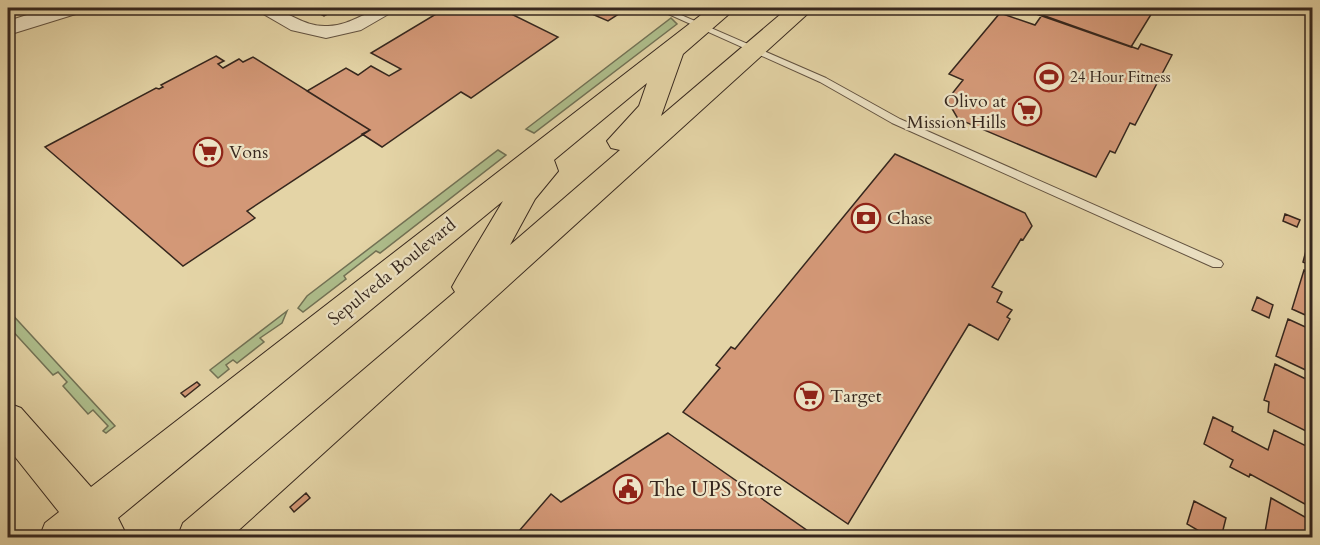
<svg xmlns="http://www.w3.org/2000/svg" width="1320" height="545" font-family="Cardo,serif">
	<style>
		.green { fill: #aebe8c; stroke: #727255; stroke-width: 1.5 }
		.building { fill: #d39877; stroke: #36271e; stroke-width: 1.5 }
		.lines { fill: none; stroke-linecap: round; stroke-linejoin: round }
		.service-casing { stroke: #625240; stroke-width: 2 }
		.minor-casing { stroke: #625240; stroke-width: 2 }
		.tertiary-casing { stroke: #625240; stroke-width: 2 }
		.primary-casing { stroke: #36271e; stroke-width: 2 }
		.service { fill: #ede3c5; fill-rule: evenodd }
		.minor { fill: #ede3c5; fill-rule: evenodd }
		.tertiary { fill: #ede3c5; fill-rule: evenodd }
		.primary { fill: #e4d4a6; fill-rule: evenodd }
		.labels { text-anchor: middle; dominant-baseline: central; stroke-width: 4.5; stroke-linejoin: round; paint-order: stroke }
		.far-poi-label { font-size: 15px; fill: #36271e; stroke: #ede3c5; text-anchor: start }
		.poi-label { font-size: 18px; fill: #36271e; stroke: #ede3c5; text-anchor: start }
		.street-label { font-size: 18px; fill: #36271e; stroke: #ede3c5 }
		.near-poi-label { font-size: 21px; fill: #36271e; stroke: #ede3c5; text-anchor: start }
	</style>
	<rect width="100%" height="100%" fill="#e4d4a6"/>
	<filter id="stains"><feTurbulence type="fractalNoise" baseFrequency=".00333" numOctaves="4"/><feColorMatrix values="0 0 0 0 .2 0 0 0 0 .09 0 0 0 0 .02 0 0 0 .5 -.17"/></filter>
	<radialGradient id="worn" r=".72"><stop offset=".6" stop-color="#630" stop-opacity="0"/><stop offset="1" stop-color="#630" stop-opacity=".3"/></radialGradient>
	<!-- green -->
	<path class="green" d="M671 18 677 24 534 133 526 129Z
		M498 150 506 155 380 253 376 251 344 276 346 279 303 312 298 308 307 296Z
		M8 310 115 426 106 433 103 431 108 426 93 410 88 414 63 386 67 382 58 372 53 375 8 326Z
		M287 311 282 323 260 338 264 342 237 363 233 360 226 365 229 369 218 378 210 370Z"/>
	<!-- building -->
	<path class="building" d="M309 8H339L324 16Z
		M446 8H499L558 37 471 98 461 92 382 147 362 134 370 130 307 91 346 68 358 75 371 66 389 76 401 69 371 53Z
		M578 8H628L608 21Z
		M1019 8H1155L1131 47Z
		M1000 13 1035 25 1042 15 1138 49 1141 44 1172 55 1135 125 1130 123 1115 153 1110 151 1096 177 958 119 947 100 963 80 949 74Z
		M216 56 224 61 218 64 223 68 239 59 243 62 253 57 370 130 247 211 255 218 183 266 45 147 156 88 159 89 163 87 161 85Z
		M895 154 1025 213 1032 226 1023 240 1021 239 992 287 1002 292 997 302 1012 310 1007 317 1010 319 998 340 969 324 848 524 683 412 720 368 716 365 731 347 735 349Z
		M1285 214 1300 220 1297 227 1283 221Z
		M1307 247 1312 249V247V266L1303 262Z
		M1304 270 1312 274V318L1292 309Z
		M1257 297 1273 305 1269 318 1252 310Z
		M1288 319 1312 330V373L1276 356Z
		M1275 364 1312 382V434L1268 412 1269 402 1264 400Z
		M197 382 200 385 185 397 181 393Z
		M1213 417 1233 427 1232 431 1268 450 1274 430 1306 446 1307 442 1312 444V508L1250 474 1249 477 1230 467 1233 460 1204 444Z
		M668 433 818 538H513L551 494 561 502Z
		M306 493 310 498 294 512 290 507Z
		M1271 498 1312 521V538H1264Z
		M1194 501 1226 518 1221 538H1211L1187 524Z"/>
	<g class="lines">
		<!-- service casing -->
		<g class="service-casing">
			<path id="service" d="M655 8H665L826 78 900 119 1221 261 1223 264 1221 267H1213L892 123 820 82Z"/>
		</g>
		<!-- minor casing -->
		<g class="minor-casing">
			<path id="minor" d="M253 8C285 4 299 28 328 26 356 25 369 5 399 8L361 30 326 38 291 30Z"/>
		</g>
		<!-- tertiary casing -->
		<g class="tertiary-casing">
			<path id="tertiary" d="M49 8H82L79 13 8 35V21Z"/>
		</g>
		<!-- primary casing -->
		<g class="primary-casing">
			<path id="primary" d="M710 8H736L683 54 661 116 788 8H814L230 538H177L183 523 455 292 452 287 457 278 503 201 118 518 128 538H39L45 523 59 512 8 448V403L21 408 91 487ZM647 83 639 106 607 141 611 148 620 150 510 245 535 199 558 171 554 160Z"/>
		</g>
		<!-- service -->
		<use href="#service" class="service"/>
		<!-- minor -->
		<use href="#minor" class="minor"/>
		<!-- tertiary -->
		<use href="#tertiary" class="tertiary"/>
		<!-- primary -->
		<use href="#primary" class="primary"/>
	</g>
	<!-- icons -->
	<defs>
		<g id="stadium-ring" transform="scale(1.5)"><circle r="9.5" fill="#ede3c5" stroke="#8f2418" stroke-width="1.5"/><path d="M0-5a6.5 5 0 1 0 0 10a6.5 5 0 1 0 0-10ZM-3.5-1.8h7v3.6h-7Z" fill="#8f2418"/></g>
		<g id="supermarket-ring" transform="scale(1.5)"><circle r="9.5" fill="#ede3c5" stroke="#8f2418" stroke-width="1.5"/><path d="M-6-5.5h2.5l.6 2H6L4.5 2H-2.5L-4.4-4H-6ZM-1.5 3.2a1.3 1.3 0 1 0 .1 0ZM3 3.2a1.3 1.3 0 1 0 .1 0Z" fill="#8f2418"/></g>
		<g id="bank-ring" transform="scale(1.5)"><circle r="9.5" fill="#ede3c5" stroke="#8f2418" stroke-width="1.5"/><path d="M-6-4H6V4H-6ZM0-2.3a2.3 2.3 0 1 0 0 4.6a2.3 2.3 0 1 0 0-4.6Z" fill="#8f2418"/></g>
		<g id="civic-ring" transform="scale(1.5)"><circle r="9.5" fill="#ede3c5" stroke="#8f2418" stroke-width="1.5"/><path d="M-.6-6.5H3V-4.5H.6V-3L4-1V1h2V6H-6V1h2V-1L-.6-3ZM-1.2 2.5V6h2.4V2.5Z" fill="#8f2418"/></g>
	</defs>
	<g fill-rule="evenodd">
		<use href="#stadium-ring" x="1049" y="77"/>
		<use href="#supermarket-ring" x="1027" y="111"/>
		<use href="#supermarket-ring" x="208" y="152"/>
		<use href="#bank-ring" x="866" y="218"/>
		<use href="#supermarket-ring" x="809" y="396"/>
		<use href="#civic-ring" x="628" y="489"/>
	</g>
	<g class="labels">
		<!-- far-poi labels -->
		<g class="far-poi-label">
			<text x="1070" y="77">24 Hour Fitness</text>
		</g>
		<!-- poi labels -->
		<g class="poi-label">
			<text x="1006" y="101" text-anchor="end">Olivo at<tspan x="1006" dy="21">Mission Hills</tspan></text>
			<text x="229" y="152">Vons</text>
			<text x="887" y="218">Chase</text>
			<text x="830" y="396">Target</text>
		</g>
		<!-- street labels -->
		<g class="street-label">
			<text transform="translate(392 272) rotate(-39)">Sepulveda Boulevard</text>
		</g>
		<!-- near-poi labels -->
		<g class="near-poi-label">
			<text x="649" y="489">The UPS Store</text>
		</g>
	</g>
	<!-- margin -->
	<rect width="1320" height="545" fill="none" stroke="#e4d4a6" stroke-width="30"/>
	<rect x="9" y="9" width="1302" height="527" fill="none" stroke="#36271e" stroke-width="3"/>
	<rect x="15" y="15" width="1290" height="515" fill="none" stroke="#36271e" stroke-width="1.5"/>
	<rect width="100%" height="100%" filter="url(#stains)"/>
	<rect width="100%" height="100%" fill="url(#worn)"/>
</svg>
